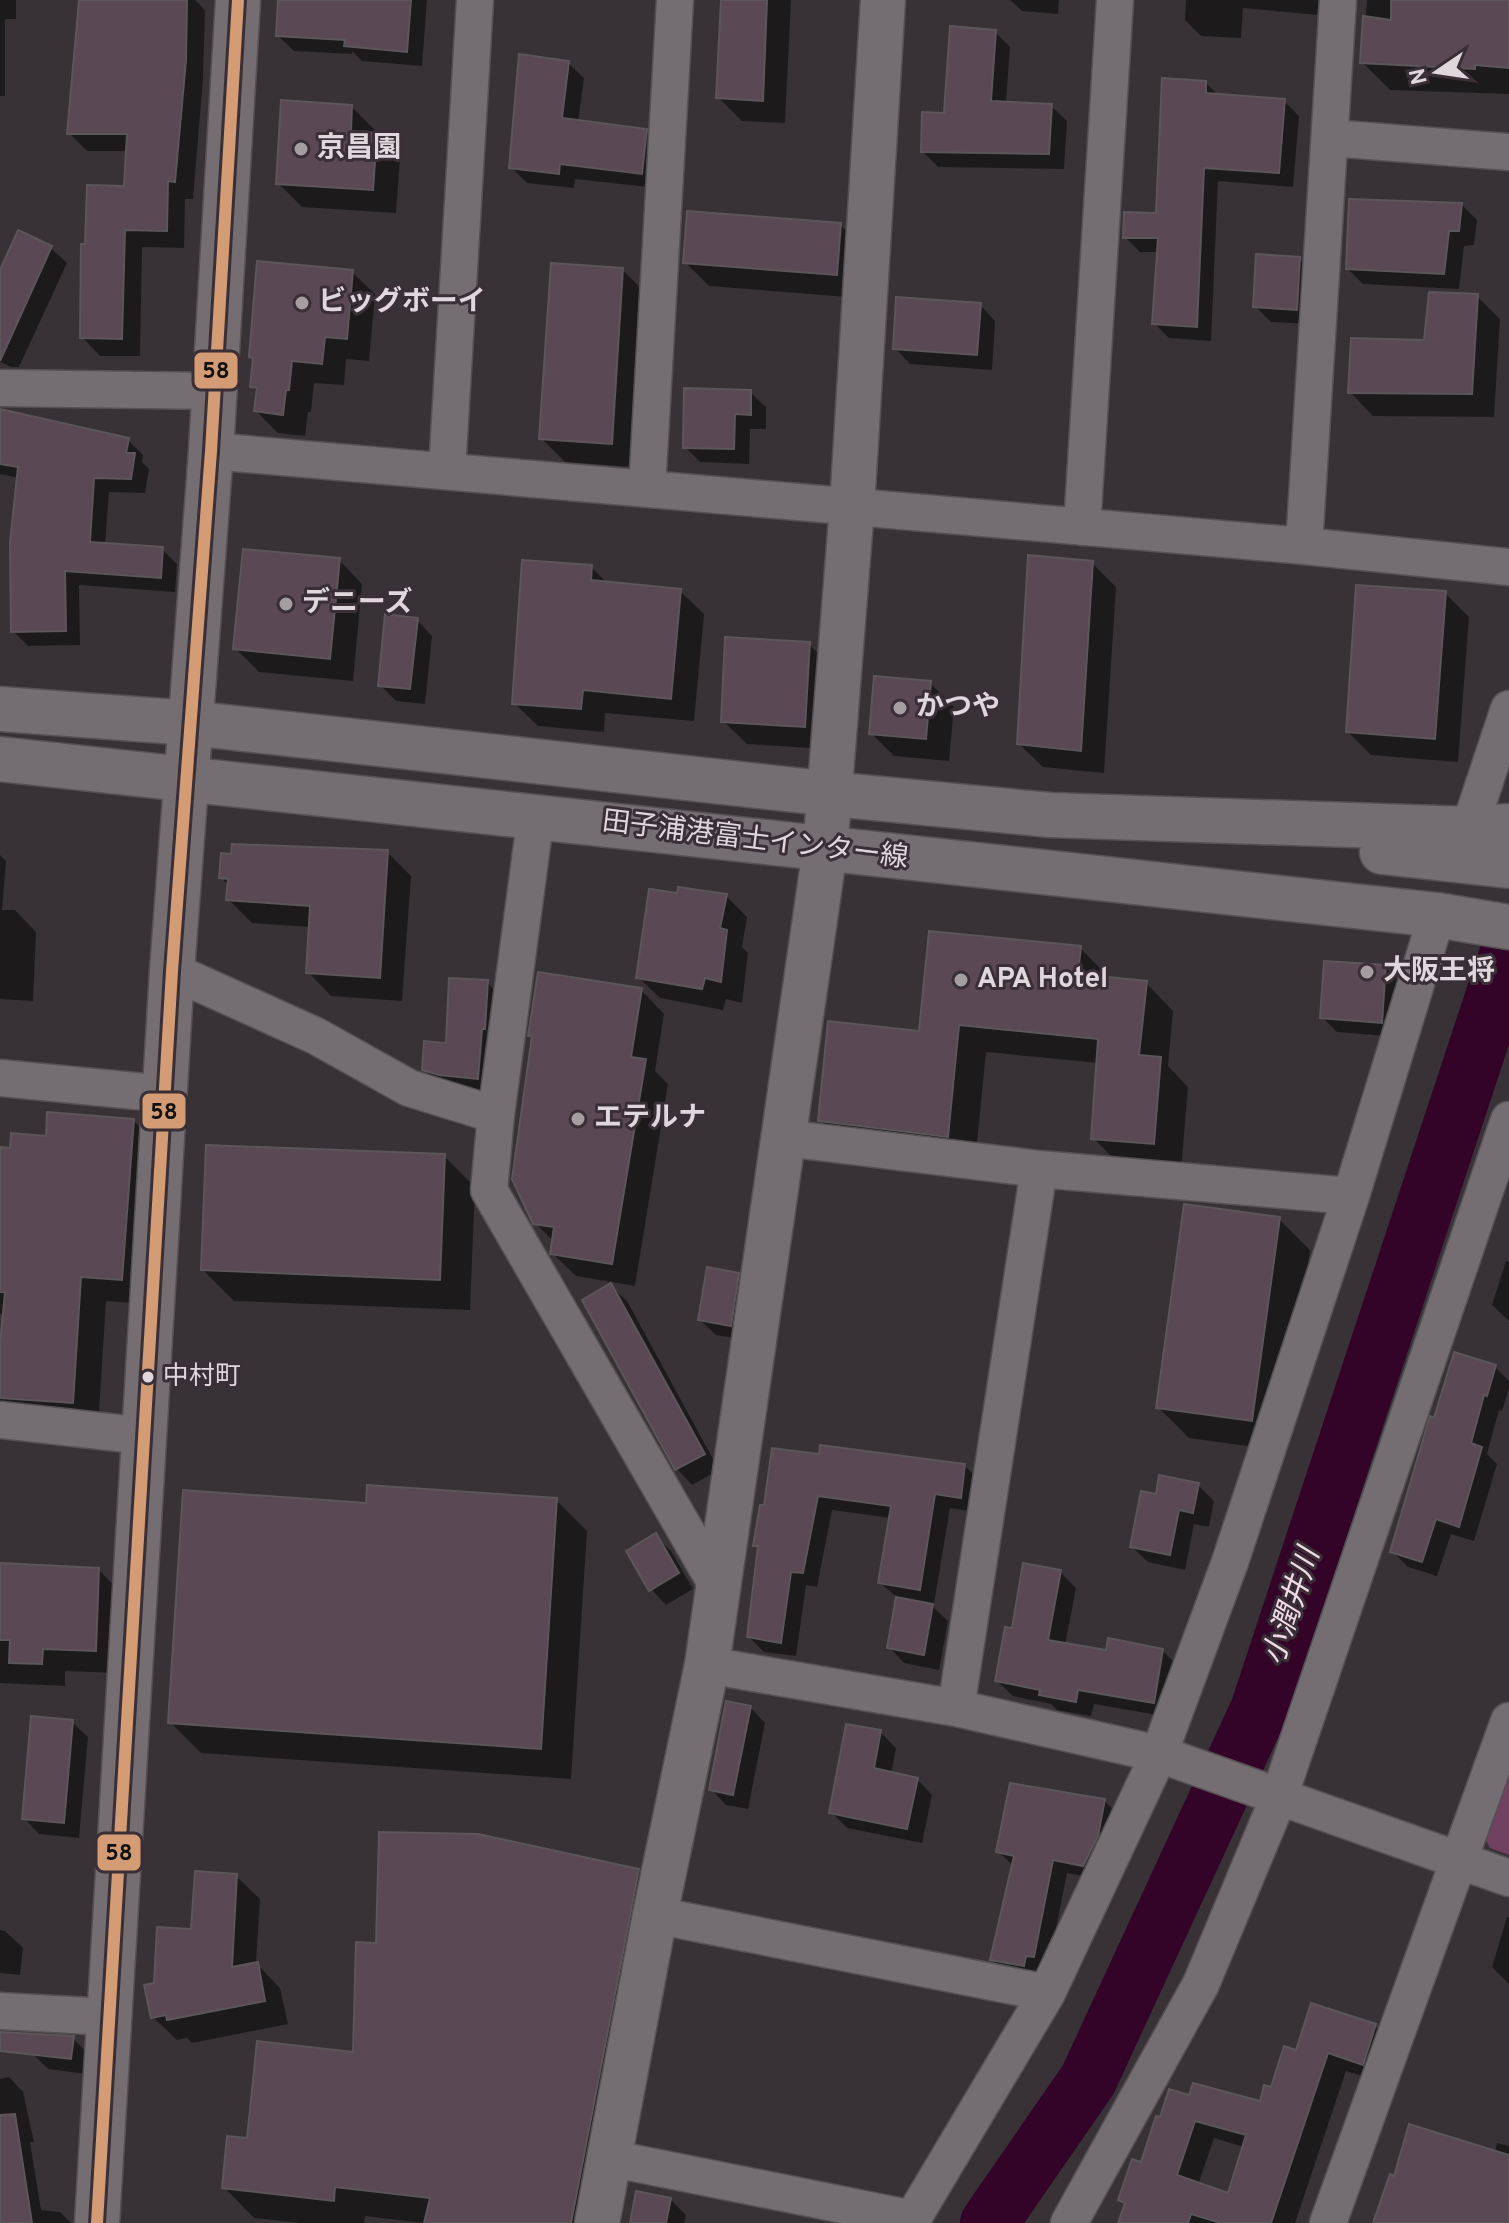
<svg xmlns="http://www.w3.org/2000/svg" width="1509" height="2223" font-family="Overpass,'Noto Sans JP',sans-serif">
	<style>
		.green { fill: #704161 }
		.shadow { fill: #0007; fill-rule: evenodd }
		.lines { fill: none; stroke-linecap: round; stroke-linejoin: round }
		.river { stroke: #330427; stroke-width: 58 }
		.building { fill: #5a4855; stroke: #5b5659; stroke-width: 2; fill-rule: evenodd }
		.street-casing { stroke: #555053; stroke-width: 39 }
		.secondary-casing { stroke: #555053; stroke-width: 47 }
		.street { stroke: #746e72; stroke-width: 36 }
		.secondary { stroke: #746e72; stroke-width: 44 }
		.bus-1-casing { stroke: #3b2f37; stroke-width: 18 }
		.bus-1 { stroke: #d39c74; stroke-width: 12 }
		.poi-dot { fill: #a59da2; stroke: #3b2f37; stroke-width: 3 }
		.bus-dot { fill: #dfd7dc; stroke: #3b2f37; stroke-width: 3 }
		.labels { text-anchor: middle; dominant-baseline: central; stroke-width: 6; stroke-linejoin: round; paint-order: stroke }
		.bus-label { font-size: 26px; fill: #dfd7dc; stroke: #3b2f37; text-anchor: start }
		.poi-label { font-size: 28px; font-weight: bold; fill: #dfd7dc; stroke: #3b2f37; text-anchor: start }
		.street-label { font-size: 28px; fill: #dfd7dc; stroke: #3b2f37 }
		.water-label { font-size: 30px; font-style: italic; fill: #f1dbe9; stroke: #3b2f37 }
		.line-badge { stroke: #3b2f37; stroke-width: 3 }
		.pale-badge-label { font-size: 22px; text-anchor: middle; font-weight: bold; fill: #111 }
	</style>
	<rect width="100%" height="100%" fill="#383236"/>
	<!-- green -->
	<path class="green" d="M1509 1754V1855L1490 1848 1482 1832Z"/>
	<!-- shadow -->
	<path class="shadow" d="M0 0H16V19H5V96H0Z
		M81 0H195L205 10 203 79 193 199H185L184 248 142 247 140 356H100L82 337 87 246 126 188 128 151H87L69 133Z
		M298 0H427L422 66 362 61 352 51V54L294 51 278 36Z
		M723 0H791L785 123 742 121 718 97Z
		M1010 0H1059L1058 14 1022 11Z
		M1186 0H1319L1317 15 1243 8 1241 38 1201 36 1185 20Z
		M1367 0H1509V94L1390 90 1362 62Z
		M995 32 1010 47 1006 103 1051 106 1067 121 1064 169 938 167 923 152Z
		M568 63 584 78 578 122 646 131 661 146 657 188 575 179 574 188 527 183 511 167Z
		M1206 83 1219 96 1284 101 1299 116 1293 187 1218 181 1211 341 1169 338 1154 323 1159 252H1140L1125 237 1158 215Z
		M352 107 375 130V134L400 158 396 213 302 207 278 183Z
		M1461 204 1477 220 1474 245 1464 246 1459 289 1363 284 1348 269Z
		M840 225 864 248 860 298 709 286 685 262Z
		M19 233 51 248 67 263 19 367H11L0 362V275Z
		M1299 259 1315 275 1312 324 1271 322 1255 306Z
		M623 270 646 294 634 467 565 462 541 438Z
		M352 272 375 294 369 361 346 359 344 385 314 383 311 412H308L305 436 278 433 256 411 258 393 252 387 255 360 251 357Z
		M1477 296 1500 319 1494 417 1373 416 1350 392 1426 342Z
		M980 305 995 321 992 370 910 364 895 348Z
		M750 392 766 407V429H750L749 464 700 462 685 447Z
		M0 410 128 440 143 455 142 462 149 469 145 493 109 492 105 545 162 549 177 564 175 592 79 585 80 645 28 646 13 631 19 478 0 474Z
		M339 560 362 584 353 681 259 672 235 648Z
		M1092 563 1116 587 1104 773 1043 767 1019 744Z
		M591 567 608 584 680 591 704 614 694 721 605 713 604 732 538 726 514 703Z
		M1445 593 1469 617 1458 762 1371 755 1348 732Z
		M417 620 432 636 425 704 396 701 380 685Z
		M809 644 832 668 827 749 747 744 723 721Z
		M930 683 954 707 949 761 894 756 871 733Z
		M387 852 411 876 402 1001 331 996 308 972 311 927 252 923 228 899 229 886 221 877Z
		M0 855 6 861 2 910H15L36 932 33 1001 0 999Z
		M726 896 747 917 742 947 748 953 742 1003 726 999 723 1010 660 998 638 977Z
		M1080 948 1108 976V979L1146 983 1173 1011 1168 1066 1188 1087 1181 1171 1121 1166 1093 1138 1099 1063 986 1052 975 1163 848 1148 820 1120 920 1033Z
		M1385 967 1401 983 1397 1037 1337 1032 1322 1017Z
		M487 982 502 998 492 1093 440 1085 424 1069 447 1045Z
		M641 990 664 1014 655 1071 668 1084 635 1286 576 1276 552 1253 554 1242 535 1223 534 1038 530 1035Z
		M133 1120 158 1146 147 1304 106 1301 98 1428 0 1421V1346L6 1315 0 1314V1149L12 1150 48 1138Z
		M444 1156 475 1187 470 1310 234 1301 203 1270Z
		M1279 1219 1310 1250 1282 1451 1189 1438 1158 1407Z
		M1506 1261 1509 1262V1321L1492 1305Z
		M738 1275 753 1290 746 1340 716 1335 700 1320Z
		M611 1286 627 1301 719 1470 692 1485 677 1469 585 1301Z
		M1495 1367 1509 1381V1388L1502 1411 1499 1410 1487 1454 1497 1464 1474 1541 1451 1534 1437 1576 1408 1567 1392 1551 1436 1420Z
		M821 1456 964 1465 979 1480 975 1512 950 1508 934 1604H930L948 1621 939 1670 904 1663 889 1647 898 1598 880 1583 891 1518 832 1510 817 1587 806 1585 796 1656 764 1652 749 1637 760 1550 755 1545 766 1508Z
		M1198 1485 1214 1501 1209 1527 1194 1524 1185 1570 1148 1562 1132 1547Z
		M556 1500 587 1531 571 1779 201 1753 170 1722 368 1505Z
		M655 1536 671 1551 693 1589 666 1605 651 1589Z
		M0 1565 99 1570 121 1593 118 1673 65 1671V1686L0 1683Z
		M1060 1572 1076 1588 1065 1645 1108 1653 1162 1650 1178 1666 1169 1717 1094 1704 1091 1716 1057 1710 1051 1704 1013 1696 997 1681Z
		M750 1707 765 1723 748 1809 726 1805 711 1789Z
		M72 1722 88 1737 79 1838 39 1834 24 1818Z
		M880 1732 896 1748 891 1774 917 1779 932 1795 922 1843 847 1828 831 1812Z
		M1104 1800 1118 1815 1098 1879 1067 1873 1048 1970 1038 1979 1006 1974 992 1959 1014 1867 999 1852Z
		M638 1871 668 1901 607 2223H423L365 2216 364 2223H300L254 2218 224 2187 248 2140 355 2054 378 1945Z
		M236 1876 260 1899 256 1963 280 1988 288 2024 192 2043 187 2038 177 2040 153 2017 156 1984Z
		M1507 1917H1509V1984L1492 1967Z
		M0 1930 5 1931 23 1948 20 1975 0 1973Z
		M1375 2026 1393 2045 1381 2082 1346 2071 1295 2223H1120L1126 2206 1120 2200 1191 2098 1261 2104 1298 2053ZM1214 2138 1244 2147 1229 2196 1198 2185Z
		M73 2038 88 2054 86 2074 48 2069 33 2054Z
		M9 2077 23 2092 34 2142H30L41 2210 60 2212 71 2223H0V2079Z
		M1497 2143 1509 2146V2223H1376L1495 2152Z
		M670 2199 686 2215 684 2223H632Z"/>
	<g class="lines">
		<!-- river -->
		<path class="river" d="M989 2223 1088 2080 1259 1710 1509 952"/>
	</g>
	<!-- building -->
	<path class="building" d="M79 0H187L186 60 175 182 168 181 167 231 125 230 122 339 80 338 81 244H85L87 185 124 186 127 134H67Z
		M278 0H411L407 52 344 46 345 40 276 36Z
		M721 0H767L763 101 716 98Z
		M1391 0H1509V68L1475 65V69L1360 63 1363 16 1391 20Z
		M950 26 996 30 991 101 1052 104 1049 154 921 152 922 112 944 113Z
		M519 54 569 61 562 118 647 129 642 174 560 164 559 174 509 168Z
		M1162 78 1206 81V93L1285 99 1279 173 1204 168 1197 327 1152 324 1158 238H1123L1124 212 1156 213Z
		M281 100 352 105 351 131 377 133 373 190 276 184Z
		M1349 199 1462 203 1459 231H1449L1444 274 1346 269Z
		M687 211 841 223 837 275 683 263Z
		M18 230 52 246 0 361V270Z
		M1256 254 1300 257 1297 310 1253 307Z
		M257 261 353 270 347 339 325 337 322 364 292 361 289 390H286L283 415 254 411 257 388 250 387 253 358 249 357Z
		M551 263 623 268 612 444 539 439Z
		M1429 292 1478 294 1472 394 1348 393 1351 338 1424 340Z
		M896 297 981 303 977 355 893 349Z
		M684 388 751 390V415L735 414 734 449 683 448Z
		M0 409 129 438 126 453H135L131 479 94 478 90 542 163 547 161 578 65 571 66 631 11 632 10 542 18 467 0 464Z
		M243 549 340 558 330 659 233 649Z
		M1028 555 1093 561 1081 751 1017 744Z
		M522 560 592 565 591 580 681 589 671 699 583 690 581 709 512 704Z
		M1356 585 1446 591 1435 739 1346 732Z
		M385 614 418 618 410 689 378 686Z
		M725 637 810 642 805 727 721 722Z
		M874 676 931 681 926 739 869 734Z
		M232 844 388 850 380 978 306 973 310 906 226 900 228 879 219 878 221 853 231 854Z
		M678 887 727 894 720 928 727 930 721 982 705 978 702 989 636 978 649 889 677 893Z
		M929 931 1081 946 1078 974 1147 981 1139 1055 1161 1057 1154 1144 1091 1139 1098 1039 959 1025 948 1137 818 1121 828 1021 919 1031Z
		M1324 961 1386 965 1382 1023 1320 1018Z
		M538 972 642 988 631 1057 646 1059 612 1264 550 1254 554 1227 533 1224 512 1179 532 1036H528Z
		M449 978 488 980 485 1029H482L478 1079 439 1075 422 1070 424 1041 446 1043Z
		M47 1112 134 1119 122 1280 81 1277 73 1403 0 1398V1344L5 1292H0V1147L10 1148 11 1133 46 1136Z
		M206 1145 445 1154 440 1280 201 1270Z
		M1184 1204 1280 1217 1252 1421 1156 1408Z
		M707 1267 739 1273 731 1326 698 1320Z
		M611 1283 705 1454 675 1470 582 1300Z
		M1454 1352 1496 1365 1487 1396 1484 1395 1471 1443 1482 1447 1459 1527 1436 1519 1422 1562 1390 1552 1427 1426 1430 1416 1434 1418Z
		M820 1445 965 1464 961 1498 935 1494 920 1590 878 1583 891 1506 818 1496 803 1573 791 1572 781 1643 747 1637 758 1546H753L760 1505H764L772 1448 819 1454Z
		M1159 1475 1199 1483 1193 1513 1179 1510 1170 1555 1130 1547 1141 1491 1156 1494Z
		M367 1485 557 1498 541 1749 168 1723 183 1490 366 1503Z
		M656 1533 679 1573 649 1591 626 1551Z
		M0 1563 99 1568 96 1651 43 1649 42 1664 9 1663 10 1640H0Z
		M1023 1563 1061 1570 1048 1640 1106 1650 1108 1638 1163 1649 1154 1703 1078 1690 1076 1702 1039 1695 1040 1690 995 1681 1005 1627 1012 1628Z
		M896 1597 933 1604 924 1655 887 1648Z
		M726 1701 751 1706 733 1795 709 1790Z
		M31 1716 73 1720 64 1823 22 1819Z
		M846 1724 881 1730 874 1768 918 1778 907 1829 829 1813Z
		M1010 1783 1105 1799 1098 1836 1083 1866 1053 1860 1034 1957 1026 1956 1024 1966 990 1960 1014 1856 996 1852Z
		M379 1832 478 1834 639 1869 571 2223H424L430 2198 335 2187 334 2201 222 2188 227 2136 247 2138 257 2041 353 2052 356 1942 376 1943Z
		M195 1871 237 1874 232 1967 258 1962 265 2001 167 2020 166 2015 151 2018 144 1985 154 1983 157 1927 191 1929Z
		M1311 2003 1376 2024 1363 2065 1328 2053 1271 2223H1221L1191 2214 1188 2223H1118L1125 2203 1118 2200 1132 2159 1141 2162 1156 2116 1160 2117 1169 2089 1189 2095 1193 2083 1260 2101 1264 2085 1271 2087 1284 2046 1296 2050ZM1195 2121 1246 2135 1228 2193 1177 2175Z
		M0 2032 74 2036 71 2059 0 2051Z
		M15 2114 32 2223H0V2115Z
		M1409 2124 1509 2155V2223H1373L1390 2174 1394 2176Z
		M636 2191 671 2198 666 2223H630Z"/>
	<g class="lines">
		<!-- street casing -->
		<g class="street-casing">
			<path id="street" d="M1331 138 1509 152
				M0 388 214 391
				M211 451 1304 546 1509 567
				M447 471 475 0
				M647 489 675 0
				M1082 527 1115 0
				M1304 546 1338 0
				M536 815 496 1115 489 1190 717 1585
				M1469 829 1509 709
				M172 971 316 1036 409 1088 496 1115
				M0 1078 166 1094
				M784 1138 1039 1169 1351 1196
				M0 1420 145 1436
				M707 1665 956 1708 1159 1754 1509 1878
				M956 1708 1039 1169
				M655 1915 1047 1993
				M0 2011 109 2017
				M609 2158 913 2219
				M910 2223 1047 1993 1159 1754 1230 1562 1351 1196 1437 915
				M1069 2223 1201 1984 1279 1797 1509 1120
				M1328 2223 1509 1721"/>
		</g>
		<!-- secondary casing -->
		<g class="secondary-casing">
			<path id="secondary" d="M0 709 190 723 831 794 1050 815 1469 829 1509 826
				M0 759C480 808 958 864 1437 915L1509 927
				M1382 852 1509 866
				M97 2223 172 971 211 451 238 0
				M597 2223 655 1915 707 1665 825 850 852 507 883 0"/>
		</g>
		<!-- street -->
		<use href="#street" class="street"/>
		<!-- secondary -->
		<use href="#secondary" class="secondary"/>
		<!-- bus-1 casing -->
		<g class="bus-1-casing">
			<path id="bus-1" d="M97 2223 172 971 211 451 238 0"/>
		</g>
		<!-- bus-1 -->
		<use href="#bus-1" class="bus-1"/>
	</g>
	<!-- markers -->
	<g class="poi-dot">
		<circle cx="301" cy="149" r="8"/>
		<circle cx="302" cy="303" r="8"/>
		<circle cx="286" cy="604" r="8"/>
		<circle cx="900" cy="708" r="8"/>
		<circle cx="1367" cy="972" r="8"/>
		<circle cx="961" cy="980" r="8"/>
		<circle cx="578" cy="1119" r="8"/>
	</g>
	<circle class="bus-dot" cx="148" cy="1377" r="7"/>
	<g class="labels">
		<!-- bus labels -->
		<g class="bus-label">
			<text x="163" y="1377">中村町</text>
		</g>
		<!-- poi labels -->
		<g class="poi-label">
			<text x="317" y="149">京昌園</text>
			<text x="318" y="303">ビッグボーイ</text>
			<text x="302" y="604">デニーズ</text>
			<text x="916" y="708">かつや</text>
			<text x="1383" y="972">大阪王将</text>
			<text x="977" y="980">APA Hotel</text>
			<text x="594" y="1119">エテルナ</text>
		</g>
		<!-- street labels -->
		<g class="street-label">
			<text transform="translate(755 841) rotate(7)">田子浦港富士インター線</text>
		</g>
		<!-- water labels -->
		<g class="water-label">
			<text transform="translate(1293 1607) rotate(-72)">小潤井川</text>
		</g>
	</g>
	<g class="line-badge">
		<rect x="193" y="351" width="46" height="39" rx="8" fill="#d39c74"/>
		<rect x="141" y="1092" width="46" height="38" rx="8" fill="#d39c74"/>
		<rect x="96" y="1833" width="46" height="39" rx="8" fill="#d39c74"/>
	</g>
	<g class="pale-badge-label">
		<text x="216" y="378">58</text>
		<text x="164" y="1119">58</text>
		<text x="119" y="1860">58</text>
	</g>
	<!-- north arrow -->
	<g transform="translate(1437 72) rotate(257)" stroke="#3b2f37" stroke-width="6" paint-order="stroke">
	<path d="M0-6L14 30L0 20L-14 30Z" fill="#dfd7dc"/>
	<text y="-12" font-size="22" font-weight="bold" text-anchor="middle" fill="#dfd7dc">N</text>
	</g>
</svg>
